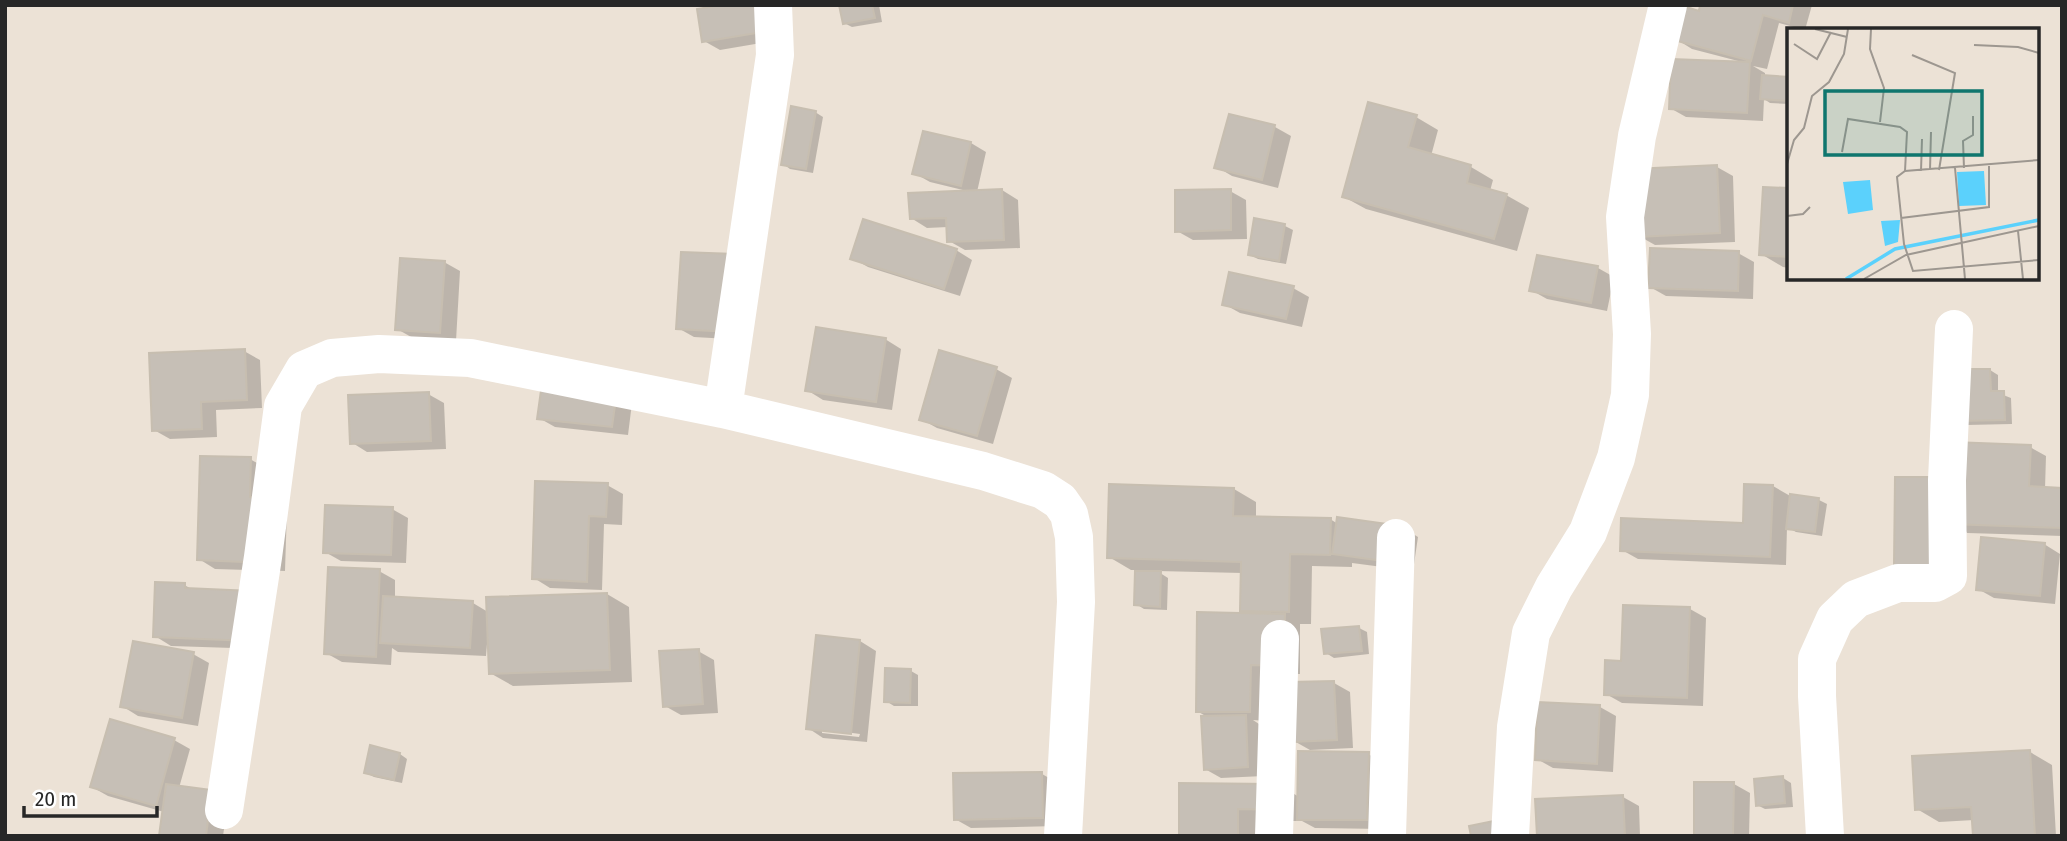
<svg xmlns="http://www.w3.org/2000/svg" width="2067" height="841" font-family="'Fira Sans Condensed',sans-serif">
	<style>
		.shadow { fill: #0003; fill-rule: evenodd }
		.building { fill: #c6bfb6; stroke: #c7beb0; stroke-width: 2 }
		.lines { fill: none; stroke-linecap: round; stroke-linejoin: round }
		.minor { stroke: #fff; stroke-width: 38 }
		.inset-river { fill: none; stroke: #5bd1fc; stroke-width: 3.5 }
		.inset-road { fill: none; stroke: #9d9790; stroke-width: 2 }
		.view { fill: #0f766e; fill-opacity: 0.15; stroke: #0f766e; stroke-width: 3.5 }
		.inset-edge { fill: none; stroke: #272727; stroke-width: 3.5 }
	</style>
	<rect width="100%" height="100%" fill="#ece2d6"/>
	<!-- shadow -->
	<path class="shadow" d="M841 5H879L882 22 852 27 844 23Z
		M1702 5H1812L1805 30 1779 23 1767 69 1753 66 1765 73V77L1789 78V104L1770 103 1764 99 1763 121 1686 117 1670 108 1742 62 1692 49 1676 39 1700 13Z
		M779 9 784 39 720 50 704 41Z
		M815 112 823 117 813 173 790 169 783 164Z
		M1230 116 1275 127 1291 136 1278 188 1232 176 1217 167Z
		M1416 117 1438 130 1431 156 1471 167 1493 180 1490 191 1506 195 1529 208 1517 251 1366 209 1344 197Z
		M971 143 986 152 977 192 1002 190 1018 200 1020 248 965 250 949 241 948 227 927 228 911 218 967 191 930 182 914 173Z
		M1717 167 1733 176 1735 242 1655 245 1639 236Z
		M1789 190V268L1783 267 1761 254Z
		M1230 191 1246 200 1247 239 1193 240 1177 231Z
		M1256 220 1285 226 1293 230 1286 264 1258 259 1250 255Z
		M956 250 972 260 960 296 868 267 852 258Z
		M1738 253 1754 262 1753 299 1666 296 1650 287Z
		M734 256 746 340 694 337 678 328Z
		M1538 257 1598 268 1614 277 1607 311 1547 299 1531 290Z
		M444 262 460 271 456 341 413 338 397 329Z
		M1293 288 1309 297 1302 327 1240 313 1224 304Z
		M885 339 901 349 892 410 823 400 807 390Z
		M244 351 260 360 262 408 216 410 217 437 170 439 154 430Z
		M996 369 1012 378 993 444 937 428 921 419Z
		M1990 370 1998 375V393L2011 398 2012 424 1967 425 1960 420Z
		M428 394 444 403 446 449 367 452 351 442Z
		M633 395 628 435 555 427 539 418Z
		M2030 447 2046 456 2045 489H2062V536L1967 533 1936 479Z
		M250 459 266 468 287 509 285 571 215 569 199 559Z
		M607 485 623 494 622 525 604 524 602 590 550 588 534 578Z
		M1773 486 1792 497 1819 500 1827 504 1822 536 1796 532 1787 527 1786 565 1638 559 1622 550 1745 525Z
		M1234 489 1256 502V518L1330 519 1338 524 1402 527 1418 537 1413 571 1352 563V567L1312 566 1311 624H1300V674H1266V721L1253 720 1262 726 1264 776 1221 778 1205 769 1209 718 1197 711 1251 615 1242 610V573L1157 571 1168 578 1167 610 1144 609 1136 604 1137 570H1131L1109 557Z
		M392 509 408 518 406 563 341 561 325 552Z
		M2044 544 2060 554 2055 604 1994 598 1978 589Z
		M379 571 395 580V599L473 603 488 612 607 594 629 607 632 682 513 686 490 673 489 644H487L486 656 398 652 392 648 391 665 342 662 326 653Z
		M184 585 194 590 265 649 171 646 155 636Z
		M1690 609 1706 618 1703 706 1622 703 1606 694Z
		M1359 628 1367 632 1369 654 1334 658 1326 653Z
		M860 641 876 651 867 742 823 738 808 728ZM822 729 860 734 859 737 822 733Z
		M698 651 714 660 718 713 681 715 665 706Z
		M193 654 209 663 198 726 138 716 122 706Z
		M911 671 918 675V706H894L886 701Z
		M1334 683 1350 692 1353 748 1310 750 1294 741Z
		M1600 707 1616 716 1613 772 1553 768 1537 759Z
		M174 740 190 749 179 788 228 801 223 836H161L164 812 108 796 92 787Z
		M2030 752 2052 765 2056 836H1975L1974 820 1939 822 1917 809Z
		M400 754 407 759 402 783 374 777 366 773Z
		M1368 754 1384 763 1383 829 1315 828 1302 821H1260V836H1181L1280 785 1299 797Z
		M1042 774 1058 783V826L971 828 955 819Z
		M1783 778 1791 783 1793 807 1765 809 1757 805Z
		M1734 784 1750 793 1749 836H1695Z
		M1623 797 1639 806 1640 836H1539Z"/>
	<!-- building -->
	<path class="building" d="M721 5H764L768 31 702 42 697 9Z
		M839 5H872L875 18 843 24Z
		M1700 5H1793L1789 23 1763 15 1751 61 1674 40 1683 6 1699 11Z
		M1671 59 1750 62 1747 113 1669 109Z
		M1762 75 1789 77V101L1760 99Z
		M1368 102 1417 115 1408 147 1471 165 1467 183 1507 194 1494 239 1342 197Z
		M791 106 816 111 806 169 781 165Z
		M1229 114 1275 125 1262 180 1214 168Z
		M923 131 971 142 961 186 912 174Z
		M1717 165 1720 233 1637 237 1633 169Z
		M1763 187 1789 188V257L1759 255Z
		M1002 189 1004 240 947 242 946 218 910 219 908 193Z
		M1231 189V230L1175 232V190Z
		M1254 218 1285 224 1279 261 1248 255Z
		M863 219 957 249 944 289 850 259Z
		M1650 248 1739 251 1738 291 1648 288Z
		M681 252 735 254 731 332 676 329Z
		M1537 255 1598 266 1591 303 1529 291Z
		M400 258 445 261 440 333 395 330Z
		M1229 272 1294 286 1286 319 1222 305Z
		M816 327 886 338 876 402 805 391Z
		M245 349 247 400 201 402 202 429 152 431 149 353Z
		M939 350 997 367 977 436 919 420Z
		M1956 369H1990L1991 391H2004L2005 420 1958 421Z
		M543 376 618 384 612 427 537 419Z
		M429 392 431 441 350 444 348 395Z
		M1952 442 2031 445 2029 486 2062 488V528L1949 524Z
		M200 456 251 457 250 497 271 498 270 563 197 560Z
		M1895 477H1937L1935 567 1894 566Z
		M535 481 608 483 606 517 589 516 587 582 532 579Z
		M1109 484 1234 488 1233 516 1331 518 1330 555 1290 554 1289 612 1240 611 1241 562 1107 558Z
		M1744 484 1773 485 1770 557 1620 551 1621 518 1743 523Z
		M1790 494 1819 498 1815 532 1786 529Z
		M325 505 393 507 391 555 323 553Z
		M1337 517 1402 526 1398 563 1332 554Z
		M1981 537 2045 543 2040 596 1976 590Z
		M328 567 380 569 376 657 324 654Z
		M1135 571H1161L1160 607 1134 605Z
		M155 582 185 583V588L252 591 250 641 153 637Z
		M607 593 610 670 489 674 486 597Z
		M383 596 473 601 470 648 380 643Z
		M1623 605 1690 607 1687 698 1604 695 1605 660 1621 661Z
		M1197 612 1285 614 1284 666 1251 665 1250 712H1196Z
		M1359 626 1362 651 1324 654 1321 629Z
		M816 635 860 640 851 734 806 729Z
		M133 641 194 652 182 718 120 707Z
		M699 649 703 704 663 707 659 651Z
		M885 668 911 669 910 703 884 702Z
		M1334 681 1337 740 1292 742 1289 682Z
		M1537 702 1600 705 1597 764 1535 760Z
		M1246 715 1248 767 1204 770 1201 716Z
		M110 719 175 738 156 806 90 787Z
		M370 745 400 753 394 780 364 773Z
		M2030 750 2035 836H1973L1971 807 1915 810 1912 756Z
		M1298 751 1369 752 1367 820H1297Z
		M1042 772 1043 818 954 820 953 773Z
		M1783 776 1785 803 1756 806 1754 779Z
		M1694 782H1734L1733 836H1694Z
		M1179 783 1280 784V810L1238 809V836H1179Z
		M166 784 212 790 206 836H159Z
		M1623 795 1625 836H1537L1535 799Z
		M1494 821 1497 836H1471L1469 826Z"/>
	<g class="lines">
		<!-- minor -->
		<path class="minor" d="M723 409 775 55 773 5
			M224 810 263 557 283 406 304 370 332 358 379 354 470 358 723 409 983 471 1043 490 1060 501 1069 514 1074 537 1076 602 1063 836
			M1274 836 1280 639
			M1387 836 1396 538
			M1510 836 1516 727 1531 633 1554 587 1588 532 1616 458 1630 395 1632 334 1625 217 1637 136 1668 5
			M1825 836 1817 696V659L1835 619 1856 599 1898 583H1935L1948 576 1947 480 1954 329"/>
	</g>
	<!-- overview -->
	<g transform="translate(1787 28)">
		<rect width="252" height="252" fill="#ece2d6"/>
		<path d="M197 143 199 177 172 178 170 144ZM83 152 86 182 61 186 56 154ZM113 192 111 214 98 218 94 193Z" fill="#5bd1fc"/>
		<path class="inset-river" d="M59 251 108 221 252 192"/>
		<path class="inset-road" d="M28 1 60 9M84 1 83 21 97 60 93 94M7 16 30 31 44 4M187 17 231 19 252 25M125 27 168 45 152 142M55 124 61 91 113 99 120 104 118 143M252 132 118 143 110 149 117 216 126 243 252 232M0 136 7 112 17 100 25 68 42 54 57 26 61 1M168 140 178 251M177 140 176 113 186 107V88M143 142 144 104M134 143 135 111M0 188 16 186 23 179M114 190 202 179V138M231 203 236 251M77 251 119 227 252 198"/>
		<path class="view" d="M38 63H195V127H38Z"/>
		<rect width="252" height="252" class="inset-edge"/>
	</g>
	<!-- border -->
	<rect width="2067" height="841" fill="none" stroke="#272727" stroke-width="14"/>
	<!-- scale -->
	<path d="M24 806v10h133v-10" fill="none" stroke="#272727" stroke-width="3.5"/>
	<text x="35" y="806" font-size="21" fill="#272727" stroke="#ffffff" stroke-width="5" paint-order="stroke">20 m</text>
</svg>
